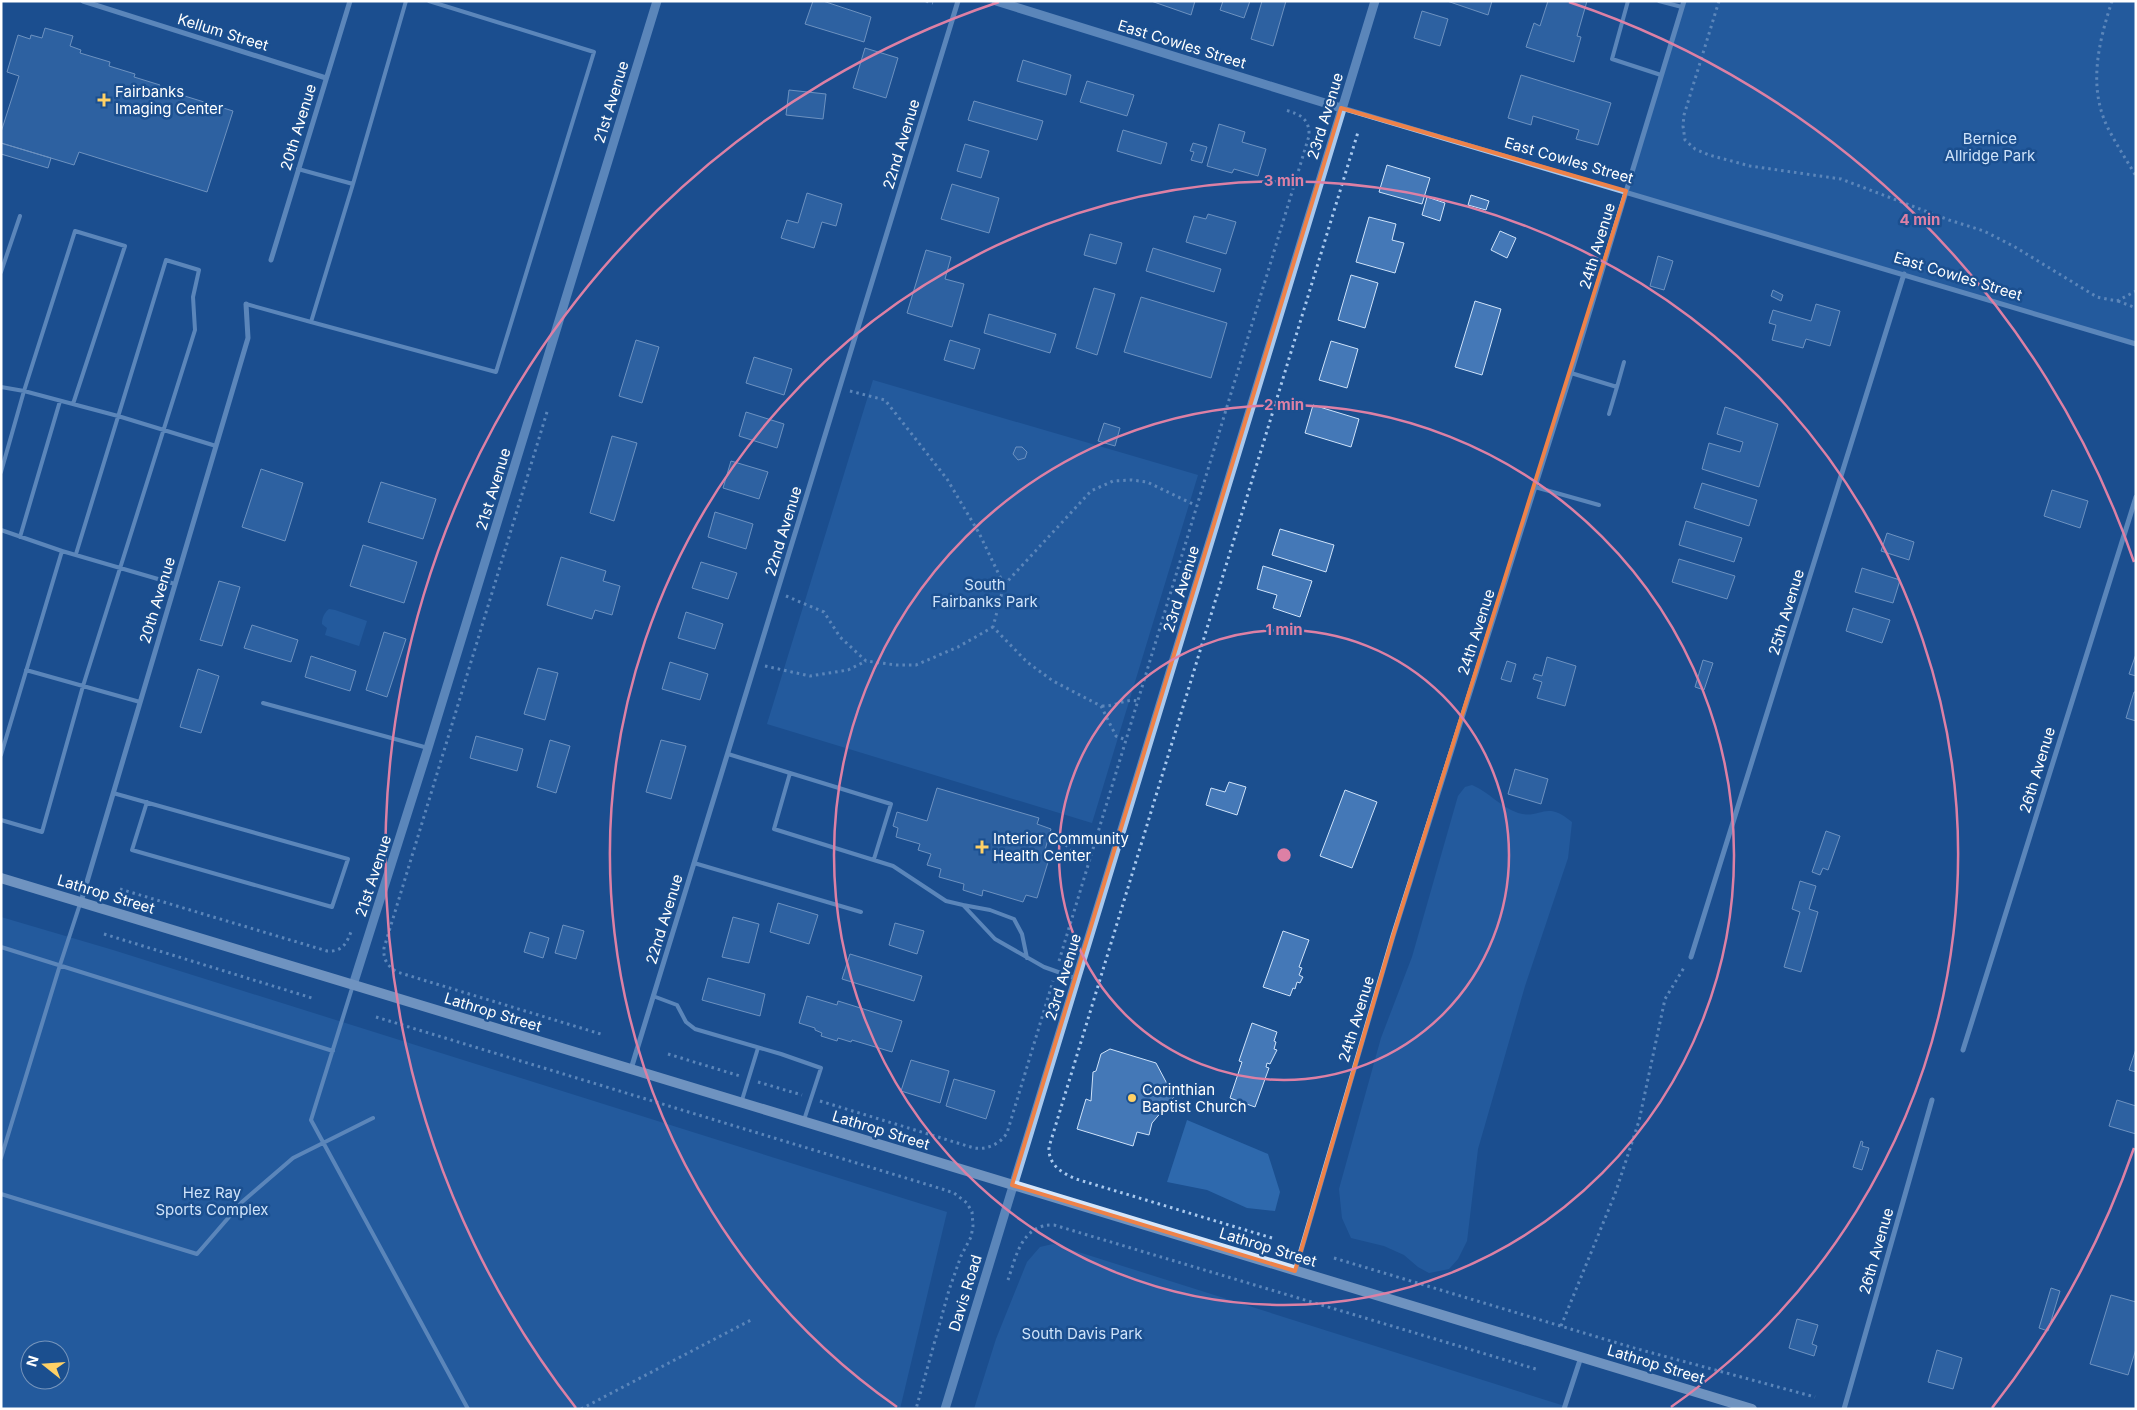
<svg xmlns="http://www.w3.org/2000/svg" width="2137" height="1410" font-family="Inter,sans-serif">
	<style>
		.green { fill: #2e69ad; fill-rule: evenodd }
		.building { fill: #4478b7; stroke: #cfe3fa }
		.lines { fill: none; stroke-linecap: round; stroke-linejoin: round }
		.path { stroke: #a9c9ee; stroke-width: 3; stroke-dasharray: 2.5 4; stroke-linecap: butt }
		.service { stroke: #a9c9ee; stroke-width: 4 }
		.minor { stroke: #a9c9ee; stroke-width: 5 }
		.tertiary { stroke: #a9c9ee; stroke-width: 9 }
		.secondary { stroke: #d6e6fa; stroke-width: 10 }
		.marked { fill: none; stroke: #ee8249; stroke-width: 4; stroke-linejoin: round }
		.ring { fill: none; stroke: #dd80a5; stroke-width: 2.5 }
		.poi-dot { fill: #ffd166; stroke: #1b4f8f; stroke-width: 2 }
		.labels { text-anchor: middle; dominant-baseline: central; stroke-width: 5; stroke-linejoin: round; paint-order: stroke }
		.street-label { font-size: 15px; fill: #fff; stroke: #1b4f8f }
		.poi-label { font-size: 15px; fill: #fff; stroke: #1b4f8f; text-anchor: start }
		.park-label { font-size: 15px; fill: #cfe3fa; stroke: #1b4f8f }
		.centre { fill: #dd80a5; stroke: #1b4f8f; stroke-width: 2.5 }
		.ring-label { font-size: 15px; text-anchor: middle; font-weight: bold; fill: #dd80a5; stroke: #1b4f8f; stroke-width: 5; stroke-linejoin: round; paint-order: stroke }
	</style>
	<rect width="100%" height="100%" fill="#1b4f8f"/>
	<!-- green -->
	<path class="green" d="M1684 1H2136V344L1626 191Z
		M873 380 1198 475 1092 823 767 724Z
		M329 609 335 610 367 621 359 646 325 635 327 628 322 624C322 618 324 613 329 609Z
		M1472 785C1489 792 1500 807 1518 813 1541 820 1545 799 1572 822L1568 858 1525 986 1478 1149 1467 1241 1458 1259 1449 1269 1429 1273 1418 1267 1404 1255 1384 1246 1351 1238 1342 1218 1339 1189 1381 1038 1412 957 1458 796 1465 787Z
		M1 917 113 950 947 1212 900 1409H1ZM30 1350H60V1380H30Z
		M1187 1120 1268 1154 1280 1192 1275 1211 1247 1208 1207 1190 1167 1182Z
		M1053 1244 1574 1409H974L996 1339 1027 1262 1040 1247Z"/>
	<!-- building -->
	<path class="building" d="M813 1H823L871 17 864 42 805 24Z
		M1151 1H1195L1191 15Z
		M1223 1H1250L1244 18 1220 10Z
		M1262 1H1286L1273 46 1251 39Z
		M1447 1H1492L1488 15Z
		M1548 1H1587L1577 36 1581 37 1574 62 1526 47 1534 23 1540 26Z
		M1422 11 1448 19 1440 46 1414 38Z
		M45 28 73 36 70 46 81 50 80 53 110 62 109 66 135 74 134 77 160 85 159 88 233 111 207 192 79 152 74 165 1 143V132L19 76 7 72 18 35 30 39 31 35 42 38Z
		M865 48 898 58 886 98 853 88Z
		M1023 60 1071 75 1066 95 1017 81Z
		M1521 75 1611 103 1598 145 1576 139 1579 130 1533 116 1531 125 1508 118Z
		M1087 81 1134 95 1127 116 1080 102Z
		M789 90 826 94 823 119 786 115Z
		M974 101 1043 121 1037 140 968 120Z
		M1219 124 1245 132 1242 142 1266 149 1258 176 1234 169 1232 173 1207 166Z
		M1123 130 1167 143 1161 164 1117 151Z
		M1 143 51 158 48 168 1 154Z
		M1193 143 1207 147 1202 163 1191 160 1194 152 1190 151Z
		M965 144 989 151 981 178 957 171Z
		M1387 165 1430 178 1422 204 1379 192Z
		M952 184 999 198 989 233 941 219Z
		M807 193 842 204 836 226 822 222 814 248 781 238 787 220 798 223Z
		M1471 195 1489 201 1486 210 1468 205Z
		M1427 197 1445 203 1440 221 1422 215Z
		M1208 214 1236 222 1226 254 1186 242 1194 216 1206 219Z
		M1369 217 1396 224 1392 240 1404 243 1395 273 1356 262Z
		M1500 231 1516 238 1507 258 1491 250Z
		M1090 234 1122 243 1116 264 1084 255Z
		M1153 248 1221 269 1214 292 1146 271Z
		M926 250 951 257 945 279 964 284 952 327 907 313Z
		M1658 256 1673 261 1664 290 1650 286Z
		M1351 275 1378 283 1365 328 1338 320Z
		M1094 288 1115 294 1097 355 1076 348Z
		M1773 290 1783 295 1781 301 1771 296Z
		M1141 297 1227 323 1211 378 1124 352Z
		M1475 301 1501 309 1482 375 1455 367Z
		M1816 304 1840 311 1830 346 1806 339 1803 348 1772 340 1776 325 1769 323 1773 310 1811 321Z
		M989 314 1056 334 1050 353 984 333Z
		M636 340 659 347 642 403 619 396Z
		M950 340 980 349 974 369 944 360Z
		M1331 341 1358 349 1347 388 1319 380Z
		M754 357 792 369 784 395 746 383Z
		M1313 405 1359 419 1351 447 1305 433Z
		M1725 407 1778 424 1759 487 1702 469 1709 443 1740 452 1743 442 1717 434Z
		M746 412 784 424 777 448 739 436Z
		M1104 423 1120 428 1115 446 1098 441Z
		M612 436 637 443 614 521 590 513Z
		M1016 447H1022L1027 452 1025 458 1018 460 1013 454Z
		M731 461 768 472 759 499 723 488Z
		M261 469 303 483 285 541 242 527Z
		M381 482 436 499 423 539 368 522Z
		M1702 483 1757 500 1749 526 1694 508Z
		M2052 490 2088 501 2080 528 2044 516Z
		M715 512 753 524 746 549 708 537Z
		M1686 521 1742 538 1734 562 1679 545Z
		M1280 529 1334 545 1326 572 1272 555Z
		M1887 533 1914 542 1909 560 1881 551Z
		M363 545 417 562 404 603 350 586Z
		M561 557 606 571 603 581 620 586 612 615 595 610 592 619 547 605Z
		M1679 559 1735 576 1727 599 1672 582Z
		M701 562 737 573 728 599 692 588Z
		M1263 566 1312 581 1300 617 1273 608 1277 595 1257 589Z
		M1862 568 1900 580 1893 603 1855 592Z
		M219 581 240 587 222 646 200 640Z
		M1853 608 1890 620 1882 643 1846 631Z
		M686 612 723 624 715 649 678 638Z
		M252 625 298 640 291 662 244 648Z
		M384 632 406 639 387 697 366 690Z
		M2136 654V676L2129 674Z
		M311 656 356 671 350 691 305 677Z
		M1547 657 1576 666 1565 706 1537 698 1542 682 1533 679 1535 674 1542 676Z
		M1703 660 1713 663 1704 690 1695 687Z
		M1507 661 1516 664 1511 682 1501 679Z
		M670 662 708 674 700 700 662 689Z
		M538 668 558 673 545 720 524 714Z
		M198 669 219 676 201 733 180 727Z
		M2134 692H2136V721L2126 718Z
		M476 736 523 749 517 771 470 758Z
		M550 740 570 746 556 793 537 787Z
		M661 740 686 746 671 799 646 792Z
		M1515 769 1548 779 1541 804 1508 794Z
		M1229 782 1246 787 1237 815 1206 805 1211 788 1225 792Z
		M937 788 1039 818 1037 824 1051 829 1043 857 1049 859 1037 898 1026 895 1023 902 983 890 982 896 963 890 964 884 939 877 941 869 927 865 931 854 918 850 920 844 896 837 898 828 893 826 897 812 927 821Z
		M1345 790 1377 802 1352 868 1320 856Z
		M1826 831 1840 836 1828 870 1823 868 1820 875 1812 872Z
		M1800 881 1816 886 1809 909 1818 912 1801 972 1784 967 1800 912 1792 909Z
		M778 903 818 915 809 944 770 932Z
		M733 917 759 924 749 963 722 957Z
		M895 923 924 931 917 954 889 945Z
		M563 925 584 931 576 959 555 953Z
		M1283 931 1309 940 1299 967 1302 968 1299 975 1303 977 1300 983 1297 982 1295 989 1293 988 1290 996 1263 987Z
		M530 932 549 938 543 958 524 952Z
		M850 954 922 976 914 1001 842 979Z
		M708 978 765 994 760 1016 702 1000Z
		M807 996 837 1005 838 1001 902 1021 892 1052 852 1040 851 1042 838 1038 837 1041 821 1036 822 1033 815 1030V1028L799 1023Z
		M1252 1023 1277 1032 1274 1041 1276 1042 1274 1049 1277 1050 1270 1064 1267 1063 1266 1067 1269 1068 1255 1107 1230 1098 1242 1062 1239 1061Z
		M1110 1049 1156 1063 1174 1097 1152 1123 1149 1135 1137 1132 1133 1146 1077 1129 1086 1099 1091 1101 1093 1072 1096 1071 1101 1054Z
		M2136 1049V1072L2129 1070Z
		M911 1060 949 1071 940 1103 901 1091Z
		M954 1079 995 1091 986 1119 946 1106Z
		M2117 1100 2136 1106V1134L2109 1126Z
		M1861 1141 1863 1142 1862 1146 1869 1148 1862 1170 1853 1167Z
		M2051 1288 2060 1291 2048 1331 2039 1328Z
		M2111 1295 2136 1302V1349L2128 1375 2090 1364Z
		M1797 1319 1818 1325 1812 1344 1817 1346 1814 1356 1789 1348Z
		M1937 1350 1962 1358 1953 1389 1928 1382Z"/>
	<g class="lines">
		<!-- path -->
		<path class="path" d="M926 1 933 3
			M1719 1 1684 115 1683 126 1685 140 1695 149 1709 155 1750 166 1841 179 1949 220 1984 231 2015 247 2097 297 2117 301 2136 291
			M2112 1C2098 44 2087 90 2110 132 2118 147 2127 161 2136 176
			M2118 301 2136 308
			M850 391 885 400 947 479 979 533 1004 585 993 627 1027 662 1053 681 1101 706 1116 736 1126 740
			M547 412 384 948C383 959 387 966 397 972L604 1035
			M1004 585 1091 491 1113 481 1132 480 1147 482 1197 506
			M786 596 824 612 840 637 866 661 896 665H916L958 647 993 627
			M765 666 810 676 848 670 866 661
			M1102 706C1115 707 1125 698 1138 701
			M1050 833 1089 863
			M120 889 327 951C343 952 347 943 352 929
			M104 934 312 998
			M1059 961 1309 136C1310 119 1300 114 1285 110
			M376 1017 942 1189 954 1193 967 1203 972 1212 973 1226 971 1237 961 1256 949 1290 916 1409
			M668 1054 740 1076
			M758 1082 802 1095
			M820 1101 974 1148C987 1150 1000 1144 1007 1133L1053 981
			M1272 1238 1076 1179C1062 1173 1048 1165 1049 1147L1358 132
			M1334 1258 1634 1348 1815 1397
			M1008 1280C1016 1256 1022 1224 1054 1225L1539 1370
			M1561 1326 1615 1194 1639 1121 1665 999 1685 966
			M581 1409 751 1320"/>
		<!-- service -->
		<path class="service" d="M1628 1 1612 59 1661 75
			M1659 1 1682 7
			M298 169 353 184 311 322 496 372 594 52 429 1
			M353 184 406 1
			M1 272 20 216
			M246 304 311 322
			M1571 373 1617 387 1624 362
			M1 387 24 391 1 472
			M73 404 125 246 75 231 24 391 118 416 216 446
			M1609 414 1617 387
			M1535 487 1599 505
			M1 530 62 551 1 755
			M20 537 60 401
			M62 551 175 584
			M26 670 140 702
			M263 703 428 748
			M728 754 790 773 774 829 893 866 946 901 963 905 995 939 1044 967 1075 978
			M790 773 891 804 874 859
			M113 793 348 859 332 907 132 850 147 802
			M1 820 42 832 83 686 195 330 193 297 199 270 166 260 76 554
			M694 863 861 912
			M963 905 990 910 1014 919 1022 934 1027 958
			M1 947 333 1051
			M353 985 311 1120 468 1409
			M653 996 677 1005 686 1022 695 1029 781 1054 821 1068 804 1120
			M742 1100 758 1048
			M1 1158 60 965 80 904
			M1 1194 197 1254 242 1202 293 1158 373 1118"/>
		<!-- minor -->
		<path class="minor" d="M83 1 326 78
			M1342 108 2136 344
			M271 260 350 1
			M81 902 248 338 246 304
			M1691 957 1904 274
			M1963 1050 2136 497
			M631 1069 958 1
			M1295 1271 1393 936 1571 373 1684 1
			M1564 1409 1581 1357
			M1844 1409 1932 1100"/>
		<!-- tertiary -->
		<path class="tertiary" d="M996 1 1341 108
			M353 985 428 748 657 1
			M945 1409 1375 1"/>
		<!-- secondary -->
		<path class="secondary" d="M1 878 1752 1409"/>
	</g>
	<!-- marked area -->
	<path d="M0 0H2137V1410H0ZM1341 108 1626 191 1393 936 1295 1271 1012 1185Z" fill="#1b4f8f" fill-opacity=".55" fill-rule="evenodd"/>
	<path class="marked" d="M1341 108 1626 191 1393 936 1295 1271 1012 1185Z"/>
	<!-- distance rings -->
	<g class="ring">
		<circle cx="1284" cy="855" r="225"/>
		<circle cx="1284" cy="855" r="450"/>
		<path d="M897 1407A674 674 0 1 1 1671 1407"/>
		<path d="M2134 1148A899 899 0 0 1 1992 1408M576 1408A899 899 0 0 1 999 2M1569 2A899 899 0 0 1 2134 562"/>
	</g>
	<!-- markers -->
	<g class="poi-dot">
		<path d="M101.5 92.5h5v5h5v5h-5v5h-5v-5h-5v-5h5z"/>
		<path d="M979.5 839.5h5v5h5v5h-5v5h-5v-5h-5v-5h5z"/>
		<circle cx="1132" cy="1098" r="5"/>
	</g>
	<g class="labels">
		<!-- street labels -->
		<g class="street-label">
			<text transform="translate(223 32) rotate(17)">Kellum Street</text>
			<text transform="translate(1182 44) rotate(17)">East Cowles Street</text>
			<text transform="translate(611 102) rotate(-73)">21st Avenue</text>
			<text transform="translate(1325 116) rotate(-73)">23rd Avenue</text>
			<text transform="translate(298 127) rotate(-73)">20th Avenue</text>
			<text transform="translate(901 144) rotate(-73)">22nd Avenue</text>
			<text transform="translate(1569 160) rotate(16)">East Cowles Street</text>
			<text transform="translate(1597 246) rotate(-73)">24th Avenue</text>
			<text transform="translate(1958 276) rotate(17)">East Cowles Street</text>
			<text transform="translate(493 489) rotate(-73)">21st Avenue</text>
			<text transform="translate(783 531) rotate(-73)">22nd Avenue</text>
			<text transform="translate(1181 589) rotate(-73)">23rd Avenue</text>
			<text transform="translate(157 600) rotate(-73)">20th Avenue</text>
			<text transform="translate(1786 612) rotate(-73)">25th Avenue</text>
			<text transform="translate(1476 632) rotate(-72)">24th Avenue</text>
			<text transform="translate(2037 770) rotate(-73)">26th Avenue</text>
			<text transform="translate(373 876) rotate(-72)">21st Avenue</text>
			<text transform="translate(106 894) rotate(17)">Lathrop Street</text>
			<text transform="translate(664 919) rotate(-73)">22nd Avenue</text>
			<text transform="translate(1063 977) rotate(-73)">23rd Avenue</text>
			<text transform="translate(493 1012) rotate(17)">Lathrop Street</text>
			<text transform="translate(1356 1019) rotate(-73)">24th Avenue</text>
			<text transform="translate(881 1130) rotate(17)">Lathrop Street</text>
			<text transform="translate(1268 1247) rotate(17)">Lathrop Street</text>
			<text transform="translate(1876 1251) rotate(-74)">26th Avenue</text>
			<text transform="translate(965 1293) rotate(-73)">Davis Road</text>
			<text transform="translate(1656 1364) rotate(17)">Lathrop Street</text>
		</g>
		<!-- poi labels -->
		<g class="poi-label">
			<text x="115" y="91">Fairbanks<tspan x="115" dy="17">Imaging Center</tspan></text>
			<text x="993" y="838">Interior Community<tspan x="993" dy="17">Health Center</tspan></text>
			<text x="1142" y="1089">Corinthian<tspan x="1142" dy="17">Baptist Church</tspan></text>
		</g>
		<!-- park labels -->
		<g class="park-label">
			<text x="1990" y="138">Bernice<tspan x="1990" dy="17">Allridge Park</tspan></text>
			<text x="985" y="584">South<tspan x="985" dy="17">Fairbanks Park</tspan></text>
			<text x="212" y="1192">Hez Ray<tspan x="212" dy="17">Sports Complex</tspan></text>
			<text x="1082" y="1333">South Davis Park</text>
		</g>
	</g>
	<circle cx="1284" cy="855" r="8" class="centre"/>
	<g class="ring-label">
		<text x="1284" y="186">3 min</text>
		<text x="1920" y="225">4 min</text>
		<text x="1284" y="410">2 min</text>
		<text x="1284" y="635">1 min</text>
	</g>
	<!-- border -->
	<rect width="2137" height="1410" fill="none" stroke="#ffffff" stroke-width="5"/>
	<!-- north arrow -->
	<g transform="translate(45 1365) rotate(287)"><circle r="24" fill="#1b4f8f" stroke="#7695bc"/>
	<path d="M0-4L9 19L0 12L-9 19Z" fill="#ffd166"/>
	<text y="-8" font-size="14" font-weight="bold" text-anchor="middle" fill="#ffffff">N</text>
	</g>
</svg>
